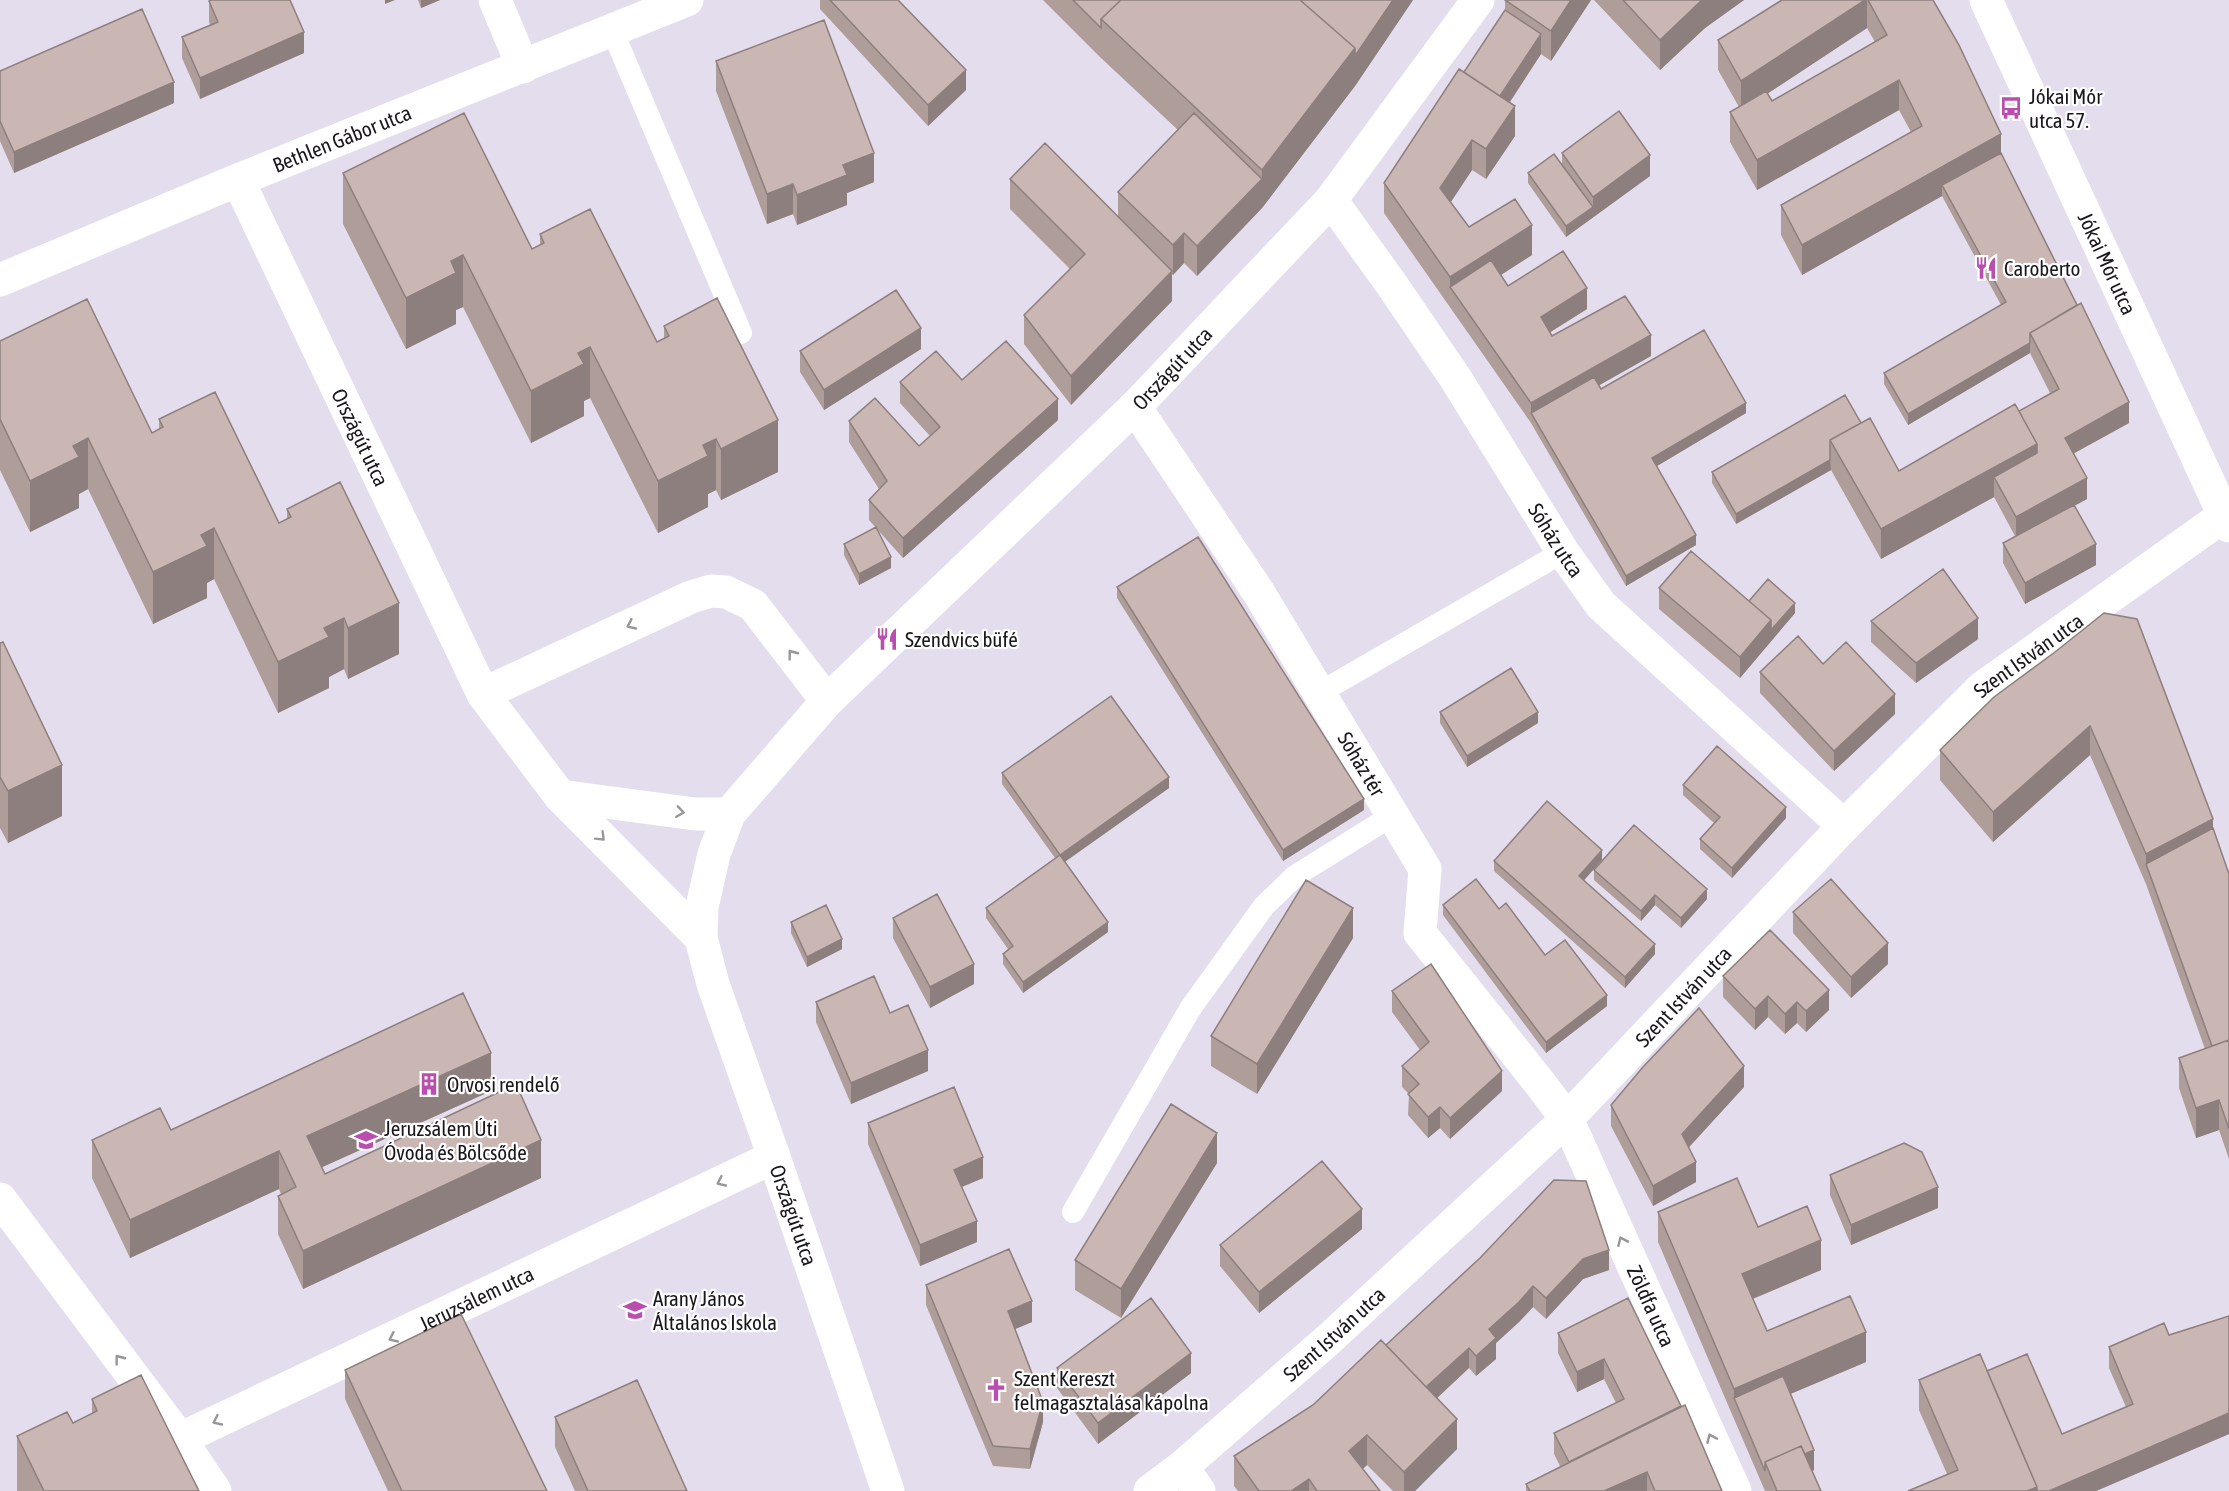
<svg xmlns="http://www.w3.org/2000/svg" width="2229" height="1491" font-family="'Asap Condensed',sans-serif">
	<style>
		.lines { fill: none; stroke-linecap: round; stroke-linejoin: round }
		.service { stroke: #fff; stroke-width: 22 }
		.minor { stroke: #fff; stroke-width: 33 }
		.tertiary { stroke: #fff; stroke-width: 33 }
		.wall { fill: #ae9d99; fill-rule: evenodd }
		.shaded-wall { fill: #8d7f7d }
		.building { fill: #cab6b2; stroke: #8d7f7d; stroke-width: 1.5 }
		.oneway { stroke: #989699 }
		.labels { text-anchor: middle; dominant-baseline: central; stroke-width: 4.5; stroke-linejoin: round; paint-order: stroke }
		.poi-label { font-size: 21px; fill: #19161c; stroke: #fff; text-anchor: start }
		.street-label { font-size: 21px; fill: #19161c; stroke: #fff }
	</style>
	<rect width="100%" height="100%" fill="#e4ddee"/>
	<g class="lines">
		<!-- service -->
		<path class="service" d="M612 30 741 333
			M1319 693 1563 552
			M1073 1212 1190 1009 1264 906 1295 876 1393 815"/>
		<!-- minor -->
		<g class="minor">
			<path d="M495 0 523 67"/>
			<path id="s1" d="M238 180 483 694 560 796 701 938"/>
			<path id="s2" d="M1331 200 1392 285 1456 379 1563 552 1601 605 1844 826"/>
			<path id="s3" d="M0 280 238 180 687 0"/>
			<path id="s4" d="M1135 407 1259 593 1425 869 1420 933 1539 1082 1567 1119 1735 1491"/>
			<path d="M483 694 691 597 711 591 726 592 753 605 827 701"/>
			<path d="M560 796 695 814H729"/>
			<path d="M0 1199 180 1439 215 1491"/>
			<path id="s5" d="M180 1439 774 1157"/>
			<path d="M1182 1467 1199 1491"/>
			<path id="s6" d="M888 1491 774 1157 713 984 701 938 702 907 714 854 729 814 827 701 1135 407 1331 200 1478 0"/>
			<path id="s7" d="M1150 1491 1182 1467 1328 1340 1567 1119 1844 826 1982 688 2229 512"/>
		</g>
		<!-- tertiary -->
		<path class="tertiary" id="s8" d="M1986 0 2229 526"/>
	</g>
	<!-- wall -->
	<path class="wall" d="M418 0H440L421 8Z
		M820 0H898L966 90 928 126 820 9Z
		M1043 0H1413L1355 86 1262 208 1197 276 1184 263 1173 275 1172 274V301L1071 405 1024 344V315L1070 269 1010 209V179L1118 216V192L1178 130 1101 58Z
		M1505 0H1591L1551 61 1541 54 1510 102 1515 136 1486 179 1472 170 1451 202 1469 227 1532 255 1501 275 1508 286 1587 309 1550 332 1552 336 1651 356 1599 385 1601 389 1746 413 1657 466 1696 545 1626 586 1531 423 1384 213V183L1464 72 1505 10Z
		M1594 0H1744L1705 28 1660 70Z
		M1782 0H1933L2001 153 2129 423 2073 454 2087 499 2074 506 2096 565 2025 604 2003 563V543L2015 536 1994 497 1881 559 1831 470 1736 524 1712 483V472L1861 423 1899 471 2019 411 2050 393 2030 353 1908 425 1884 384V373L2001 305 1942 196 1802 275 1781 235V205L1911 132 1899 110 1757 190 1730 142V112L1739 107 1718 70V40ZM1867 28 1875 42 1772 101 1767 94Z
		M209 1 304 53 200 99 182 58V37L210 25 209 22Z
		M716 61 874 182 847 193V205L797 225 793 214 767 224 716 91Z
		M0 71 174 103 14 173 0 141Z
		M1562 153 1650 176 1566 237 1528 183V173L1562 164Z
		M343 173 532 249 540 246V234L657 342 664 338V326L778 472 721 500 716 490 708 494V507L658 533 590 398 584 401V416L531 443 463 307 456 310V324L406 349 343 224Z
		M0 341 152 433 159 429V419L279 523 287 519V509L399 654 348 679 344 669 329 677V688L278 713 214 579 207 583V598L153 624 88 489 79 494V508L30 532 0 470Z
		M921 349 824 410 800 372V351Z
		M962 380 1058 420 903 558 876 528 891 568 859 585 844 555V544L876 528 869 520V500L879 489 849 442V421L919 446 930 436 900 403V382Z
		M1117 587 1364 810 1283 861 1117 598Z
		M1659 588 1749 601 1795 613 1740 678 1659 609Z
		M1871 621 1978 639 1916 683 1871 642Z
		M0 643 62 816 8 843 0 828Z
		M2055 652 2213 828 2229 874V1159L2219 1130 2196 1138 2179 1088V1058L2205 1049 2146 884 2090 755 1993 842 1940 780V750Z
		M1823 664 1895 714 1834 771 1760 693V672Z
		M1440 712 1538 723 1467 767 1440 723Z
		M1002 773 1169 788 1065 862 1108 932 1023 993 1003 964V954L1008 949 986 918V908L1055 858 1002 784Z
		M1683 785 1786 818 1732 878 1700 849V839L1714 823 1683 795Z
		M1494 861 1584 880 1655 954 1625 988 1494 871Z
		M1594 870 1707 899 1681 928 1655 905 1641 921 1594 880Z
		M1443 905 1499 909 1545 955 1607 1006 1546 1053 1443 915Z
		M1793 912 1888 964 1851 998 1793 933Z
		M893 918 974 984 930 1008 893 938Z
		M791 922 842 949 807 967 791 933Z
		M1353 938 1257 1094 1211 1066V1036Z
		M1723 976 1829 1010 1806 1032 1797 1023 1785 1034 1768 1017 1755 1030 1723 997Z
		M1392 991 1502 1091 1450 1139 1440 1128 1428 1138 1408 1115 1409 1094 1402 1087V1066L1420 1050 1392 1012Z
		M816 1002 890 1013 928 1071 851 1104 816 1022Z
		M1744 1087 1688 1147 1696 1182 1653 1206 1611 1126V1105Z
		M491 1091 322 1167 325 1174 541 1178 303 1289 278 1234V1196L281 1194 279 1189 130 1258 92 1178V1140Z
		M868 1123 983 1178 962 1187 977 1242 920 1266 868 1144Z
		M1217 1163 1121 1318 1075 1290V1260Z
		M1830 1175 1938 1208 1851 1245 1830 1195Z
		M1658 1212 1758 1227 1821 1270 1753 1299 1767 1331 1866 1362 1790 1394 1814 1470 1812 1471 1821 1491H1765L1658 1242Z
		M1362 1229 1259 1313 1220 1266V1245Z
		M1480 1258 1609 1270 1583 1279 1546 1319 1533 1307 1519 1322 1496 1343V1359L1476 1376 1469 1368 1437 1398 1457 1449 1415 1491H1393L1367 1465 1363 1469 1380 1491H1238L1234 1486V1456L1313 1405 1386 1345Z
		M926 1285 1032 1322 1015 1329 1043 1422 1030 1469 993 1466 926 1305Z
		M1628 1298 1722 1491H1526V1484L1560 1466 1554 1454V1433L1616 1403 1604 1379 1577 1392 1558 1353V1333Z
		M2229 1316V1434L2096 1491 1947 1474 1919 1410V1380L1987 1371 2062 1434 2126 1407 2109 1368V1347L2169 1335Z
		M1057 1368 1191 1373 1098 1444 1057 1388Z
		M345 1370 547 1491H388L345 1399Z
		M92 1399 199 1491H17V1436L73 1423 92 1414Z
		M555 1417 687 1491H575L555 1447Z"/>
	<!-- shaded-wall -->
	<path class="shaded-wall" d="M385 0H395L385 4Z
		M421 0H440L421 8Z
		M1393 0H1413L1355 86 1262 208 1197 276V246L1262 179V170L1355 48Z
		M1571 0H1591L1551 61V31Z
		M1702 0H1744L1705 28 1660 70V40Z
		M1865 0H1867V28L1741 111V81Z
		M304 32V53L200 99V78Z
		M1541 34V54L1496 123V103Z
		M966 70V90L928 126V105Z
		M1899 80V110L1757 190V160Z
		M174 82V103L14 173V152Z
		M1515 106V136L1486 179V149Z
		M2001 134V164L1942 185V196L1802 275V245Z
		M1472 140V170L1440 218V188Z
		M874 153V182L847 193V205L797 225V195L843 165Z
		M1650 155V176L1566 237V226L1593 207V197Z
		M793 184V214L767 224V194Z
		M1532 225V255L1460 301 1450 287V277Z
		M1184 233V263L1173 275V245Z
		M463 255V307L456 310V324L406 349V298L451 261Z
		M1172 271V301L1071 405V376Z
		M1587 288V309L1541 338V317Z
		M921 328V349L824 410V390Z
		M1651 335V356L1536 421 1531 413V403Z
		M2030 343V353L1908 425V414Z
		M590 347V398L584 401V416L531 443V391L578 353Z
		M1058 399V420L903 558V538Z
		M2129 402V423L2065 458V438Z
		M1746 403V413L1652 469V458Z
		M778 420V472L721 500V449Z
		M88 438V489L79 494V508L30 532V481L73 446Z
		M716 439V490L708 494V507L658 533V481L703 445Z
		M2037 444V473L1994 477V497L1881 559V529Z
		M1830 460 1831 470 1736 524V514Z
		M2087 478V499L2016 537V517Z
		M214 528V579L207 583V598L153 624V572L201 535Z
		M1696 535V545L1626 586V576Z
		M2096 544V565L2025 604V583Z
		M891 557V568L859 585V574Z
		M399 603V654L348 679V628Z
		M1795 603V613L1740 678V657L1771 620Z
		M344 618V669L329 677V688L278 713V662L324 628Z
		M1978 618V639L1916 683V663Z
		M1895 694V714L1834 771V751Z
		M1538 712V723L1467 767V756Z
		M2090 726V755L1993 842V812Z
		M62 765V816L8 843V791Z
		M1169 777V788L1060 865V855Z
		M1364 799V810L1283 861V850Z
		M1786 807V818L1732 878V868Z
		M2213 819V849L2146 864V854Z
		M1602 850V860L1579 886V876Z
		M1707 889V899L1681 928V918Z
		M1655 895V905L1641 921V911Z
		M1353 908V938L1257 1094V1064Z
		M1108 922V932L1023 993V982Z
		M842 939V949L807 967V957Z
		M1888 943V964L1851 998V977Z
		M1655 944V954L1625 988V977Z
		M974 964V984L930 1008V987Z
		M1829 990V1010L1806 1032V1011Z
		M1607 995V1006L1546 1053V1042Z
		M1768 996V1017L1755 1030V1009Z
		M1797 1002V1023L1785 1034V1014Z
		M928 1050V1071L851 1104V1083Z
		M491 1053V1091L307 1174V1136Z
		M1744 1066V1087L1682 1155V1134Z
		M1502 1071V1091L1450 1139V1118Z
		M2219 1100V1130L2196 1138V1108Z
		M1440 1107V1128L1428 1138V1117Z
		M1217 1133V1163L1121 1318V1289Z
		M541 1140V1178L303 1289V1251Z
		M279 1151V1189L130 1258V1220Z
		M983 1157V1178L954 1190V1170Z
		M1696 1162V1182L1653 1206V1186Z
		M1938 1187V1208L1851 1245V1225Z
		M1362 1209V1229L1259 1313V1292Z
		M977 1221V1242L920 1266V1245Z
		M1821 1240V1270L1742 1303V1274Z
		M1609 1250V1270L1583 1279 1546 1319V1298L1583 1259Z
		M1533 1286V1307L1519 1322 1496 1343V1359L1476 1376V1356L1489 1329Z
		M1032 1301V1322L1008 1332V1311Z
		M1866 1332V1362L1741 1415 1734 1398V1389Z
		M1469 1348V1368L1421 1413V1392Z
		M1191 1353V1373L1098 1444V1423Z
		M1604 1359V1379L1577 1392V1372Z
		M1043 1402V1422L1030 1469V1449Z
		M2229 1413V1434L2096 1491H2049Z
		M1457 1419V1449L1415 1491H1404V1472Z
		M1367 1435V1465L1349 1481V1451Z
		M1814 1450V1470L1776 1487 1768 1469Z
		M1647 1472V1491H1604Z
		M1309 1479V1491H1291Z
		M2037 1487V1491H2027Z"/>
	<!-- building -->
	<path class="building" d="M211 0H290L304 32 200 78 182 37 218 22 209 1Z
		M830 0H898L966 70 928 105Z
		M1073 0H1121L1101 19V28Z
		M1121 0H1300L1355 48 1262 170 1101 19Z
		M1300 0H1393L1355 56V48Z
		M1505 0H1571L1551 31Z
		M1623 0H1702L1660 40Z
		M1782 0H1865L1741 81 1718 40Z
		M1868 0H1933L1959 45 2001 134 1802 245 1781 205 1922 126 1899 80 1757 160 1730 112 1766 91 1772 101 1887 35Z
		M142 9 174 82 14 152 0 121V71Z
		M1505 10 1541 34 1500 96 1464 72Z
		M824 20 874 153 843 165 847 175 797 195 793 184 767 194 716 61Z
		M1459 69 1515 106 1486 149 1472 140 1440 188 1469 227 1515 199 1532 225 1450 277 1384 183Z
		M1619 111 1650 155 1593 197 1562 153Z
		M464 113 532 249 544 243 540 234 590 209 657 342 669 336 664 326 717 298 778 420 721 449 716 439 703 445 708 456 658 481 590 347 578 353 584 364 531 391 463 255 451 261 456 273 406 298 343 173Z
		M1194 113 1262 179 1197 246 1184 233 1173 245 1118 192Z
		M1045 143 1172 271 1071 376 1024 315 1085 254 1010 179Z
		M2001 153 2077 305 2030 333V343L1908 414 1884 373 2006 302 1942 185Z
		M1554 154 1593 207 1566 226 1528 173Z
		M1563 251 1587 288 1541 317 1552 336 1625 296 1651 335 1531 403 1450 287 1491 260 1508 286Z
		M896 290 921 328 824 390 800 351Z
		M87 299 152 433 163 427 159 419 215 392 279 523 291 517 287 509 340 482 399 603 348 628 344 618 324 628 329 637 278 662 214 528 201 535 207 546 153 572 88 438 73 446 79 457 30 481 0 419V341Z
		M2081 303 2129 402 2065 438 2087 478 2016 517 1994 477 2037 453V444L2019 411 2059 389 2030 333Z
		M1704 330 1746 403 1652 458 1696 535 1626 576 1531 413 1594 377 1601 389Z
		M1006 341 1058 399 903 538 869 500 887 481 849 421 875 398 919 446 940 427 900 382 936 351 962 380Z
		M1845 395 1861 423 1830 440V460L1736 514 1712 472Z
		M2015 404 2037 444 1881 529 1830 440 1870 418 1899 471Z
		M2074 505 2096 544 2025 583 2003 543Z
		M876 527 891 557 859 574 844 544Z
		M1198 537 1364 799 1283 850 1117 587Z
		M1691 551 1771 620 1740 657 1659 588Z
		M1943 569 1978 618 1916 663 1871 621Z
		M1768 579 1795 603 1771 630V620L1749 601Z
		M2104 613 2137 619 2213 819 2146 854 2090 726 1993 812 1940 750 1994 697 2055 652Z
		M1798 636 1823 664 1846 642 1895 694 1834 751 1760 672Z
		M3 642 62 765 8 791 0 777V643Z
		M1511 668 1538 712 1467 756 1440 712Z
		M1111 696 1169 777 1060 855 1002 773Z
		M1717 746 1786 807 1732 868 1700 839 1720 817 1683 785Z
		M1547 801 1602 850 1579 876 1655 944 1625 977 1494 861Z
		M1634 825 1707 889 1681 918 1655 895 1641 911 1594 870Z
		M2213 828 2229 874V1040L2212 1046 2146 864Z
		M1060 855 1108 922 1023 982 1003 954 1013 946 986 908Z
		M1476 879 1499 909 1506 903 1545 955 1565 940 1607 995 1546 1042 1443 905Z
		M1831 879 1888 943 1851 977 1793 912Z
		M1306 880 1353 908 1257 1064 1211 1036Z
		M937 894 974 964 930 987 893 918Z
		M826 905 842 939 807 957 791 922Z
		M1770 930 1829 990 1806 1011 1797 1002 1785 1014 1768 996 1755 1009 1723 976Z
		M1431 964 1502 1071 1450 1118 1440 1107 1428 1117 1408 1094 1419 1084 1402 1066 1429 1042 1392 991Z
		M874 976 890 1013 908 1005 928 1050 851 1083 816 1002Z
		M463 993 491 1053 307 1136 325 1174 516 1084 541 1140 303 1251 278 1196 296 1187 279 1151 130 1220 92 1140 160 1108 171 1130Z
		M1699 1008 1744 1066 1682 1134 1696 1162 1653 1186 1611 1105 1643 1067Z
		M2229 1040V1129L2219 1100 2196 1108 2179 1058Z
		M954 1087 983 1157 954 1170 977 1221 920 1245 868 1123Z
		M1171 1104 1217 1133 1121 1289 1075 1260Z
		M1904 1143 1922 1152 1938 1187 1851 1225 1830 1175Z
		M1322 1161 1362 1209 1259 1292 1220 1245Z
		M1737 1178 1758 1227 1807 1206 1821 1240 1742 1274 1767 1331 1850 1296 1866 1332 1734 1389 1658 1212Z
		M1554 1180 1586 1181 1609 1250 1583 1259 1546 1298 1533 1286 1519 1302 1489 1329 1496 1338 1476 1356 1469 1348 1426 1387 1386 1345 1480 1258Z
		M1009 1249 1032 1301 1008 1311 1043 1402 1030 1449 993 1446 926 1285Z
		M1151 1298 1191 1353 1098 1423 1057 1368Z
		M1628 1298 1681 1406 1569 1462 1554 1433 1624 1399 1604 1359 1577 1372 1558 1333Z
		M461 1314 547 1491H402L345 1370Z
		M2229 1316V1413L2049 1491H2037V1487L1987 1371 2027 1354 2062 1434 2133 1404 2109 1347 2164 1323 2169 1335Z
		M1381 1340 1457 1419 1404 1472 1367 1435 1349 1451 1380 1491H1317L1309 1479 1291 1491H1259L1234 1456 1313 1405Z
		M1980 1354 2037 1487 2027 1491H1908L1958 1470 1919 1380Z
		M141 1375 199 1491H44L17 1436 67 1412 73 1423 97 1411 92 1399Z
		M1783 1376 1814 1450 1805 1454 1801 1446 1765 1462V1471L1734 1398Z
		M637 1380 687 1491H588L555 1417Z
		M1685 1405 1722 1491H1655L1647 1472 1604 1491H1530L1526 1484Z
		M1801 1446 1821 1491H1777L1765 1462Z"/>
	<!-- one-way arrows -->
	<defs><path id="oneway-chevron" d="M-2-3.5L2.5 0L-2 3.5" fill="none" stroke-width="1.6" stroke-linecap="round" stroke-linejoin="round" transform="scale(1.5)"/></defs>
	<g class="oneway">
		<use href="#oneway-chevron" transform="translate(631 625) rotate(155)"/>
		<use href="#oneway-chevron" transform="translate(792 654) rotate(-127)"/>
		<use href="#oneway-chevron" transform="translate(680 812) rotate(8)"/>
		<use href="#oneway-chevron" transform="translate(601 837) rotate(45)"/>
		<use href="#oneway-chevron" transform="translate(721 1182) rotate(155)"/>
		<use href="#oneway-chevron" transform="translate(1622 1241) rotate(-114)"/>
		<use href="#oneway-chevron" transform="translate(393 1338) rotate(155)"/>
		<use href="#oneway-chevron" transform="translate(119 1359) rotate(-127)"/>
		<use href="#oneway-chevron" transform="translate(217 1421) rotate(155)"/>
		<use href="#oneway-chevron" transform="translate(1711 1438) rotate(-114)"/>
	</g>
	<!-- icons -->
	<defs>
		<g id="bus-bare" transform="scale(1.8)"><path d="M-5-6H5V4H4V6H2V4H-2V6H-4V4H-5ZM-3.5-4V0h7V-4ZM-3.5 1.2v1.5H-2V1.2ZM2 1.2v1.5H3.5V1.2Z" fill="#ba4eae" stroke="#fff" stroke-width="2.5" paint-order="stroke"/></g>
		<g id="restaurant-bare" transform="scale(1.8)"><path d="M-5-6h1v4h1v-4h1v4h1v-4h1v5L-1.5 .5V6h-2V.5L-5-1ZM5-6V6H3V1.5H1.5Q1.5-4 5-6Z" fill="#ba4eae" stroke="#fff" stroke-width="2.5" paint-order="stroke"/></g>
		<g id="building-bare" transform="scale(1.8)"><path d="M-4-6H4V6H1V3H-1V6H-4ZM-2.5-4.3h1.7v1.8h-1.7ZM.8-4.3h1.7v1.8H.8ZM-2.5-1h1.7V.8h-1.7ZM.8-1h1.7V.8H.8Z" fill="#ba4eae" stroke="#fff" stroke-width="2.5" paint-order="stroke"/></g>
		<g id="school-bare" transform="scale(1.8)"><path d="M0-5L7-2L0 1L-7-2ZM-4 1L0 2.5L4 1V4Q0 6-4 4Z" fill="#ba4eae" stroke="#fff" stroke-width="2.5" paint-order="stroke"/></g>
		<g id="church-bare" transform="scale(1.8)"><path d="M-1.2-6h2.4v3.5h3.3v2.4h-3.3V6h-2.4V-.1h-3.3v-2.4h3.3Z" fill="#ba4eae" stroke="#fff" stroke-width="2.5" paint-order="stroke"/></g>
	</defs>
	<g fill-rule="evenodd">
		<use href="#bus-bare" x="2011" y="108"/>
		<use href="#restaurant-bare" x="1986" y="268"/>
		<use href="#restaurant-bare" x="887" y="639"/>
		<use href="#building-bare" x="429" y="1084"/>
		<use href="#school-bare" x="366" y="1140"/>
		<use href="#school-bare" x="635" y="1310"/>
		<use href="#church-bare" x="996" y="1390"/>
	</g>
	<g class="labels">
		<!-- poi labels -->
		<g class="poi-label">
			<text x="2029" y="96">Jókai Mór<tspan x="2029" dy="24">utca 57.</tspan></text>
			<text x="2004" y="268">Caroberto</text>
			<text x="905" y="639">Szendvics büfé</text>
			<text x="447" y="1084">Orvosi rendelő</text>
			<text x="384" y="1128">Jeruzsálem Úti<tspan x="384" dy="24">Óvoda és Bölcsőde</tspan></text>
			<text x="653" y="1298">Arany János<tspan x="653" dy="24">Általános Iskola</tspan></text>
			<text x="1014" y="1378">Szent Kereszt<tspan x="1014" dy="24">felmagasztalása kápolna</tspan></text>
		</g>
		<!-- street labels -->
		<g class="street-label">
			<text stroke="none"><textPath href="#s3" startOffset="370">Bethlen Gábor utca</textPath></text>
			<text stroke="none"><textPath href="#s8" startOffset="290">Jókai Mór utca</textPath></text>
			<text stroke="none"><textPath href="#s6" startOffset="1341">Országút utca</textPath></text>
			<text stroke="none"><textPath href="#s1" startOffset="285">Országút utca</textPath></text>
			<text stroke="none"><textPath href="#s2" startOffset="408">Sóház utca</textPath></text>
			<text stroke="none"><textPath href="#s7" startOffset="1214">Szent István utca</textPath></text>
			<text stroke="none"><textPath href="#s4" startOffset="423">Sóház tér</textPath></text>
			<text stroke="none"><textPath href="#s7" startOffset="728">Szent István utca</textPath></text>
			<text transform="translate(794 1215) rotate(71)">Országút utca</text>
			<text stroke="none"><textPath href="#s5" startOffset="328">Jeruzsálem utca</textPath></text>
			<text stroke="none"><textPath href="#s4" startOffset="1052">Zöldfa utca</textPath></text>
			<text stroke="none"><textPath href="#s7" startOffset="242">Szent István utca</textPath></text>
		</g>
	</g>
</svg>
